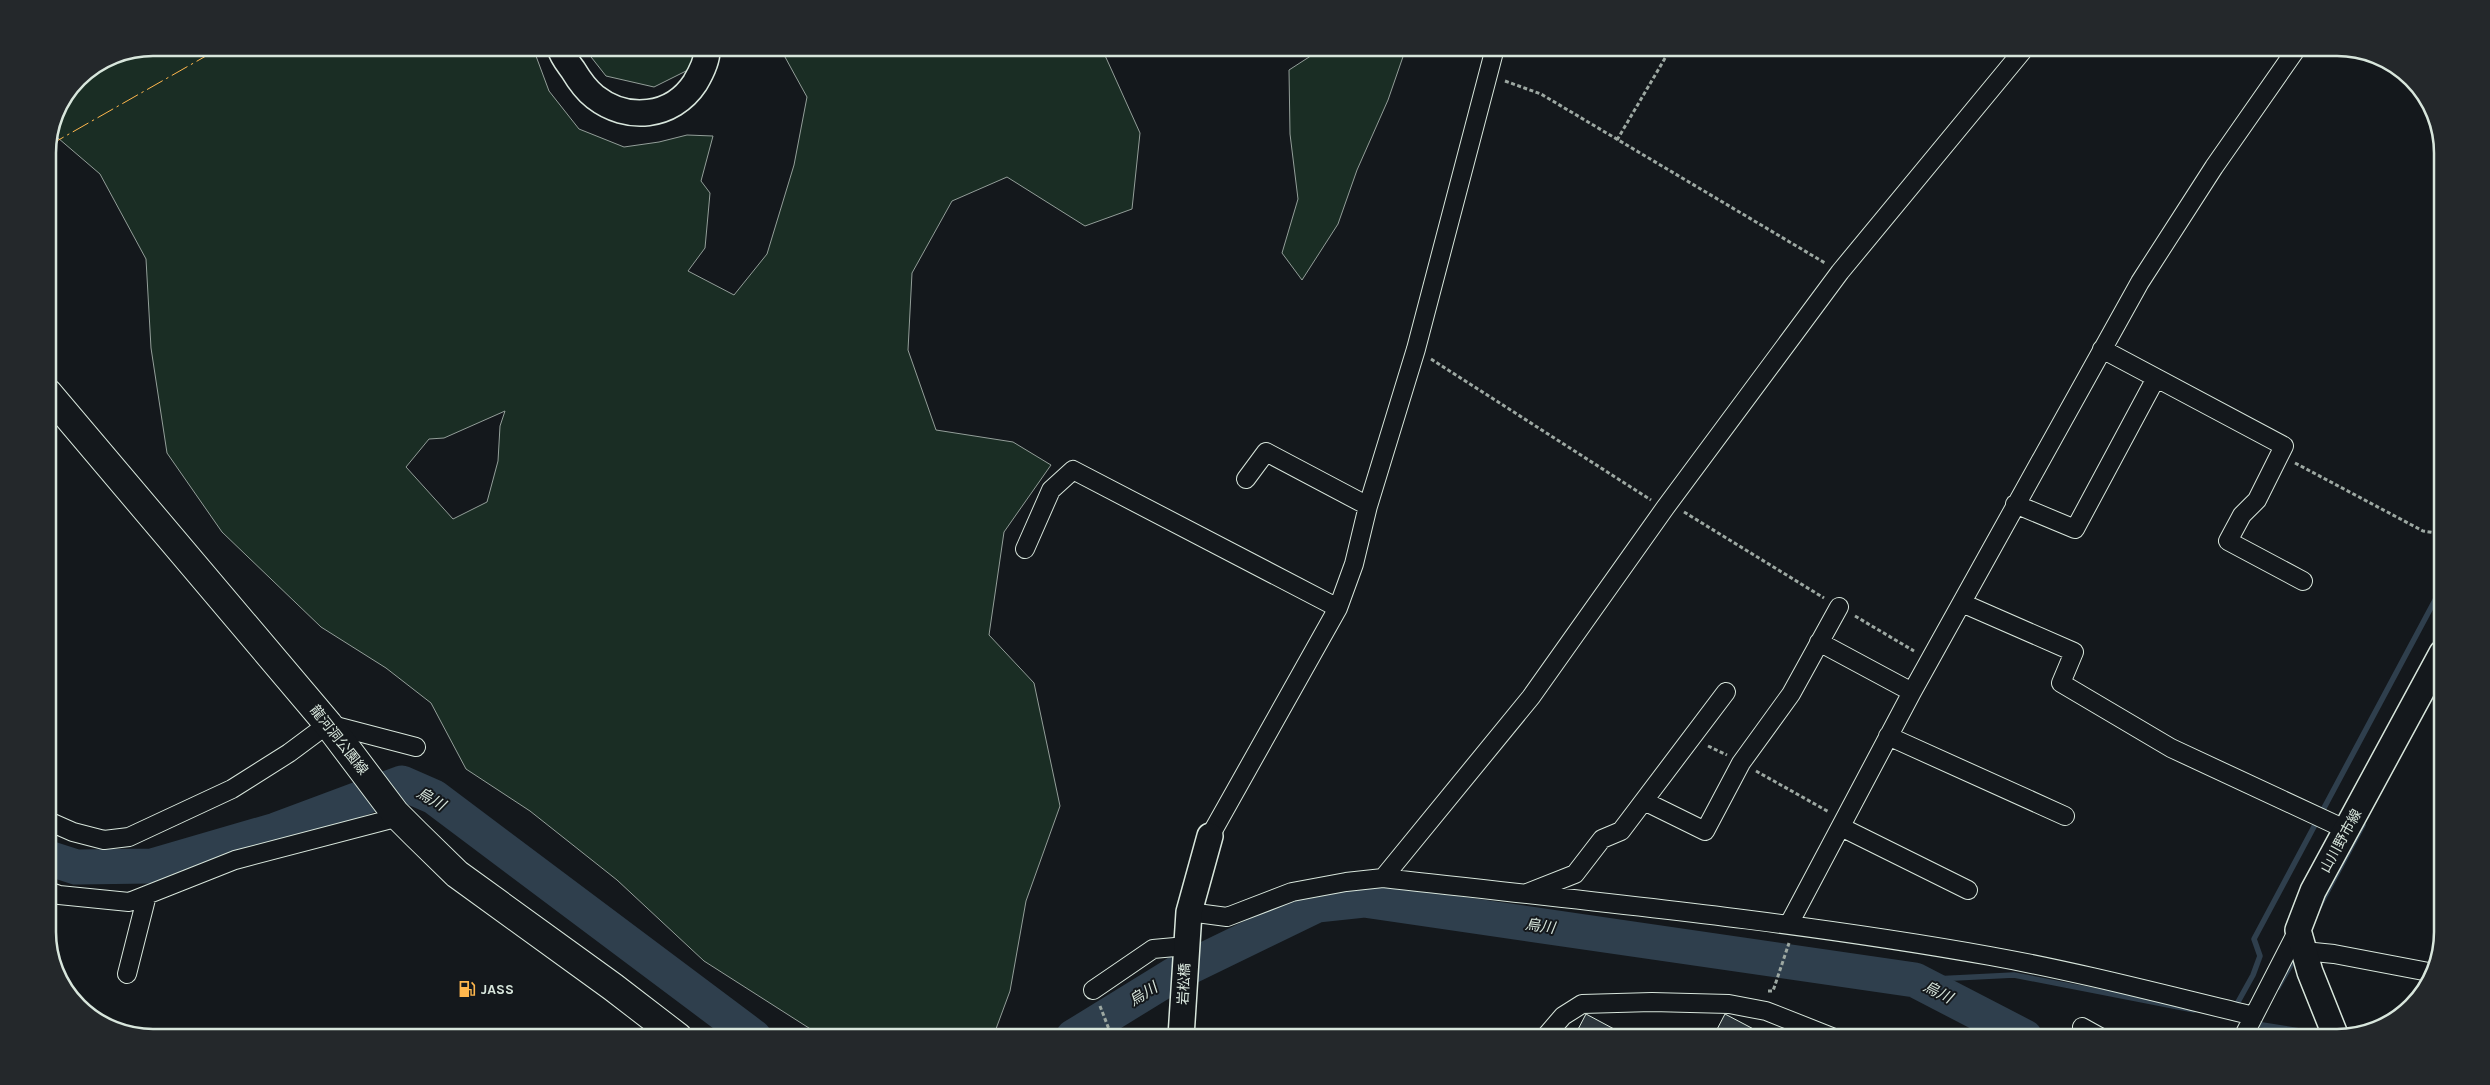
<svg xmlns="http://www.w3.org/2000/svg" width="2490" height="1085" font-family="Karla,'Noto Sans JP',sans-serif">
	<style>
		.green { fill: #1a2d24; stroke: #939e99; fill-rule: evenodd }
		.lines { fill: none; stroke-linecap: round; stroke-linejoin: round }
		.stream { stroke: #2f3f4d; stroke-width: 5.5 }
		.river { stroke: #2f3f4d; stroke-width: 35 }
		.building { fill: #2c363c; stroke: #d8e6dc }
		.street-casing { stroke: #d8e6dc; stroke-width: 20 }
		.secondary-casing { stroke: #d8e6dc; stroke-width: 28 }
		.primary-casing { stroke: #d8e6dc; stroke-width: 30 }
		.path { stroke: #9da8a2; stroke-width: 3; stroke-dasharray: 4 2.5; stroke-linecap: butt }
		.street { stroke: #14181c; stroke-width: 18 }
		.secondary { stroke: #14181c; stroke-width: 25 }
		.primary { stroke: #14181c; stroke-width: 28 }
		.power { stroke: #ffb74d; stroke-width: 1; stroke-dasharray: 18 4 2.5 4; stroke-linecap: butt }
		.labels { text-anchor: middle; dominant-baseline: central; stroke-width: 4; stroke-linejoin: round; paint-order: stroke }
		.street-label { font-size: 14px; fill: #d8e6dc; stroke: #14181c }
		.poi-label { font-size: 14px; font-weight: bold; fill: #d8e6dc; stroke: #14181c; text-anchor: start }
		.water-label { font-size: 15px; font-style: italic; fill: #d8e6dc; stroke: #14181c }
		.rim { fill: none; stroke: #d8e6dc; stroke-width: 2.5 }
	</style>
	<rect width="100%" height="100%" fill="#14181c"/>
	<!-- green -->
	<path class="green" d="M153 48H533L549 91 579 129 624 147 659 142 687 135 713 136 701 181 710 193 705 248 688 271 734 295 767 254 794 165 807 97 780 48H1105L1103 51 1140 133 1132 209 1085 226 1007 177 952 201 912 273 908 350 936 430 1013 442 1051 465 1004 532 989 635 1034 683 1060 806 1026 901 1010 991 993 1037H823L704 961 617 880 530 811 466 769 431 703 386 668 321 627 222 532 167 453 151 348 146 259 100 174 51 132C59 98 81 72 112 56 123 51 141 50 153 48ZM505 411 500 426 498 461 487 502 453 519 406 467 429 439 444 438Z
		M584 48H757L722 53 654 87 606 76Z
		M1323 48H1406L1388 100 1357 170 1338 224 1302 280 1282 253 1298 199 1290 134 1289 70Z"/>
	<g class="lines">
		<!-- stream -->
		<path class="stream" d="M2319 907 2363 825
			M1915 980 2014 975 2194 1010
			M2278 987 2292 963
			M2238 1002 2253 975 2260 956 2254 939 2442 587
			M2258 1020 2256 1024 2319 1034"/>
		<!-- river -->
		<path class="river" d="M48 858 76 867 152 866 276 830 402 783 434 797 754 1037
			M1073 1037 1177 973 1317 905 1364 900 1915 980 2025 1037"/>
	</g>
	<!-- building -->
	<path class="building" d="M1586 1014 1629 1037H1559L1563 1029 1575 1035Z
		M1725 1014 1763 1034 1762 1037H1713Z
		M1639 1031 1651 1037H1636Z"/>
	<g class="lines">
		<!-- street casing -->
		<g class="street-casing">
			<path id="street" d="M2102 349 2284 446 2257 500 2242 515 2228 541 2303 581
				M1246 479 1266 452 1368 506
				M2015 504 2075 529 2156 378
				M1025 549 1051 490 1073 470 1338 608
				M1962 603 2074 652 2061 683 2171 748 2347 830
				M1819 642 1912 692
				M1888 736 2065 816
				M1644 801 1705 831 1741 763 1791 694 1839 607
				M48 821 73 832 104 840 129 837 232 789 289 753 328 724 416 747
				M1841 827 1968 890
				M1210 836 1338 608 1354 564 1368 506 1416 349 1495 48
				M1383 878 1531 697 1665 508 1840 272 2025 48
				M48 891 59 895 129 902 235 860 399 817
				M1527 893 1575 874 1602 839 1621 831 1726 692
				M1189 912 1227 917 1292 892 1346 882 1383 878C1585 901 1789 920 1990 956 2079 972 2166 995 2254 1016
				M1789 924 1912 692 2140 282 2214 167 2297 48
				M2304 951 2334 954 2434 973
				M127 974 147 895
				M1093 990 1153 949 1186 946
				M2082 1027 2100 1037
				M1545 1037 1563 1016 1582 1004 1652 1002 1729 1004 1766 1011 1832 1037
				M2243 1037 2298 930"/>
		</g>
		<!-- secondary casing -->
		<g class="secondary-casing">
			<path id="secondary" d="M560 48C562 56 568 63 573 70 579 80 586 90 595 97 627 122 672 118 695 83 701 73 708 60 707 48
				M1181 1037 1189 912 1210 836
				M2336 1037 2310 972 2298 930 2313 891 2442 653"/>
		</g>
		<!-- primary casing -->
		<g class="primary-casing">
			<path id="primary" d="M48 393 328 724 395 813 415 833 457 874 613 987 678 1037"/>
		</g>
		<!-- path -->
		<path class="path" d="M1505 81 1541 94 1825 263
			M1617 140 1671 48
			M1431 359 1651 500
			M2295 463 2423 531 2442 534
			M1684 512 1824 598
			M1855 616 1914 651
			M1708 746 1727 755
			M1756 771 1829 812
			M1768 991H1773L1789 943
			M1100 1006 1112 1037"/>
		<!-- street -->
		<use href="#street" class="street"/>
		<!-- secondary -->
		<use href="#secondary" class="secondary"/>
		<!-- primary -->
		<use href="#primary" class="primary"/>
		<!-- power -->
		<path class="power" d="M48 146 220 48"/>
	</g>
	<!-- icons -->
	<defs>
		<g id="fuel-bare" transform="scale(1.35)"><path d="M-5.5-6h7V0h2V4h1.3V-2.5L3-4.5l.8-.8L6-3V5H2.5V1h-1V6h-7ZM-4.2-4.7v3.2H.2V-4.7Z" fill="#ffb74d" stroke="#14181c" stroke-width="2.5" paint-order="stroke"/></g>
	</defs>
	<g fill-rule="evenodd">
		<use href="#fuel-bare" x="467" y="989"/>
	</g>
	<g class="labels">
		<!-- street labels -->
		<g class="street-label">
			<text transform="translate(339 740) rotate(52)">龍河洞公園線</text>
			<text transform="translate(2341 841) rotate(-61)">山川野市線</text>
			<text transform="translate(1184 984) rotate(-87)">岩松橋</text>
		</g>
		<!-- poi labels -->
		<g class="poi-label">
			<text x="481" y="989">JASS</text>
		</g>
		<!-- water labels -->
		<g class="water-label">
			<text transform="translate(431 799) rotate(30)">烏川</text>
			<text transform="translate(1540 926) rotate(8)">烏川</text>
			<text transform="translate(1938 992) rotate(27)">烏川</text>
			<text transform="translate(1143 994) rotate(-32)">烏川</text>
		</g>
	</g>
	<!-- crop -->
	<path d="M0 0H2490V1085H0ZM153 56H2337A97 97 0 0 1 2434 153V932A97 97 0 0 1 2337 1029H153A97 97 0 0 1 56 932V153A97 97 0 0 1 153 56Z" fill="#24282b" fill-rule="evenodd"/>
	<path class="rim" d="M153 56H2337A97 97 0 0 1 2434 153V932A97 97 0 0 1 2337 1029H153A97 97 0 0 1 56 932V153A97 97 0 0 1 153 56Z"/>
</svg>
